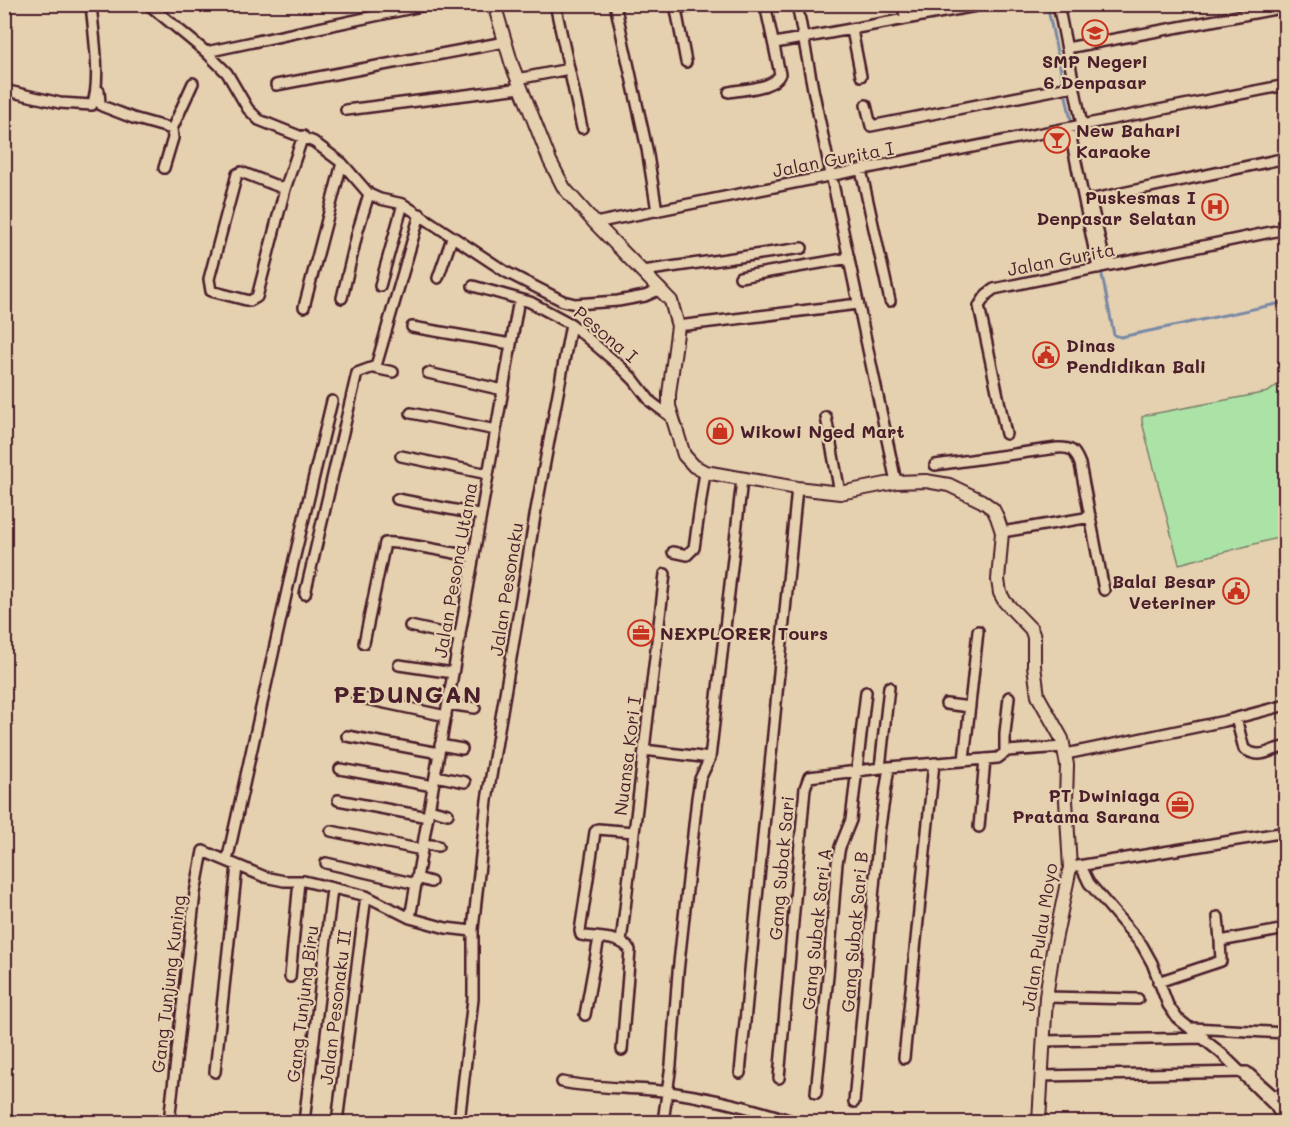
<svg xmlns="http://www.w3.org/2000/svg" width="1290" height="1127" font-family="Mali,sans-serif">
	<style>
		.green { fill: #abe3a7; stroke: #7a8169; stroke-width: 1.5 }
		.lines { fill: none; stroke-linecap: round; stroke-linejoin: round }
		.stream { stroke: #7889a5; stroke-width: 3 }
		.minor-casing { stroke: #4a1f2b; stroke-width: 14 }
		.tertiary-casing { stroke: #4a1f2b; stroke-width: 16 }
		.minor { stroke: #e5d0af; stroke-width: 9 }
		.tertiary { stroke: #e5d0af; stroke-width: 12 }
		.labels { text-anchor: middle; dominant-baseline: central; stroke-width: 4.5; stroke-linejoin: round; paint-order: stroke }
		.poi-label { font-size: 18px; font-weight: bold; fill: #4a1f2b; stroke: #e5d0af; text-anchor: start }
		.street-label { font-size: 18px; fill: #4a1f2b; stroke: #e5d0af }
		.district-label { font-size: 24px; font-weight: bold; letter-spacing: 1.5px; fill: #4a1f2b; stroke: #e5d0af }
	</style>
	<rect width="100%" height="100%" fill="#e5d0af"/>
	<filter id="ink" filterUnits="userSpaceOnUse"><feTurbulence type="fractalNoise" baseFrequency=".0167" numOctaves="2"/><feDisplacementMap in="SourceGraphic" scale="12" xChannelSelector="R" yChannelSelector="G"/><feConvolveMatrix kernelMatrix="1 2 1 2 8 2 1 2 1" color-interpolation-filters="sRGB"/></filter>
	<g filter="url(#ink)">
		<!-- green -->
		<path class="green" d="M1285 379V536L1179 564 1142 422V417L1147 415 1268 392Z"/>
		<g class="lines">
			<!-- stream -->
			<path class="stream" d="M1047 4 1072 125
				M1101 270 1114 335 1121 337 1286 302"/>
			<!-- minor casing -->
			<g class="minor-casing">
				<path id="minor" d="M148 4 206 52 227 73 248 109 259 120 314 142 342 163 369 194 380 199 403 204 506 272 563 301 575 304 618 301 645 296 661 289
					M555 4 582 128
					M615 4 647 149 657 211
					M675 4 686 62
					M797 4 813 89 896 482
					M902 4 906 19
					M687 7 697 4
					M852 30 861 76
					M775 43 987 4
					M1067 48 1286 7
					M206 52 431 4
					M517 79 569 69
					M276 85 505 42
					M4 90 60 103 92 105C102 81 93 31 91 4
					M99 91 100 103 102 106 133 118 172 129
					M729 92C743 89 774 89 780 74L765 4
					M866 105 871 126 1074 86
					M346 110 521 88
					M1082 125 1286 85
					M1069 128 1098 268
					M164 168 173 138 172 129 193 83
					M861 170 890 301
					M285 189 241 172 237 174 209 279 211 291 250 301 257 297 285 189 303 136
					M595 223 1082 125 1058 4
					M1106 266 1092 206 1094 199 1286 158
					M643 271 802 248
					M740 277 849 258
					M438 278 452 238
					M380 286 403 204
					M473 286 530 302 571 324 621 367 634 380 651 402 671 417
					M342 298 358 230 369 194
					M304 307 342 163
					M678 326 858 304
					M412 327 511 344
					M374 368 393 372
					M428 373 503 390
					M411 413 496 430
					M826 417 840 493
					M1006 434 979 306 987 294 994 289 1286 229
					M401 456 488 474
					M935 465 1057 448C1072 447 1075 451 1080 464L1104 590
					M397 499 481 515
					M1002 532 1091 517
					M673 552 687 555 694 548 705 472
					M305 594 357 373 376 366 420 214
					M410 626 460 637
					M364 643 385 543C394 540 458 554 474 557
					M399 665 453 673
					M357 697 446 716
					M448 704 475 708
					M946 704 970 707
					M1236 718 1244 749C1263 761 1269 748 1286 747
					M347 736 439 753
					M440 745 462 749
					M644 750 710 758
					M1005 753V733L1009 697
					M1066 754 1225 721 1286 705
					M964 760 978 631
					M880 768 889 687
					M340 769 433 786
					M435 776 465 782
					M338 800 428 817
					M429 809 448 814
					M979 827 985 759
					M331 831 422 850
					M423 844 438 846
					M227 861 293 564 332 401
					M326 863 416 884
					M1078 866 1286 832
					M1081 866 1089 883 1142 945 1152 963 1168 1005 1177 1018 1221 1053 1275 1106 1285 1122
					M417 878 431 882
					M1218 917 1220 941
					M410 918 519 299
					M621 942 665 574
					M290 977 299 881
					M1158 982 1221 961 1220 941 1286 929
					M1046 997 1138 999
					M585 1015 599 938
					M1192 1028 1286 1033
					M1043 1041 1204 1038
					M622 1050 630 950C622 937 599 938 586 936L581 935 580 931 595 832 598 829 634 832
					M904 1058 934 763
					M215 1072 237 866
					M740 1073 797 488
					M1041 1076 1247 1072 1273 1095 1286 1096
					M779 1078 805 788 809 777 889 767 998 758 1007 751 1064 747
					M562 1082C597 1089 633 1087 669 1092 713 1098 753 1108 795 1122
					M816 1093 828 976 837 863 840 847 851 820 866 692
					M854 1102 879 833 889 767
					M169 1122 195 893 203 851 265 877 284 881H304L366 896 410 918 446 928 472 931
					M304 1122 332 889
					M337 1122 366 896
					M459 1122 473 999V929L487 800 536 510 571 324
					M663 1122 671 1065 678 972 697 798 700 779 710 758 742 480"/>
			</g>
			<!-- tertiary casing -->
			<g class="tertiary-casing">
				<path id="tertiary" d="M494 4 512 65 550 161 564 188 595 223 671 301 678 326 669 394V406L684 455 694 466 705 472 797 488 840 493 896 482 926 481 949 485 982 501 993 509 997 517 1002 532 998 580 1000 593 1005 602 1031 629 1034 637V666L1038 696 1062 739 1067 765 1066 800 1070 868 1053 950 1046 997 1039 1122"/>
			</g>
			<!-- minor -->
			<use href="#minor" class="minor"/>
			<!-- tertiary -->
			<use href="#tertiary" class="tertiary"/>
		</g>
	</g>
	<!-- icons -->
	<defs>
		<g id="school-ring" transform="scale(1.35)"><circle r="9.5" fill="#e5d0af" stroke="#c8321e" stroke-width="1.5"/><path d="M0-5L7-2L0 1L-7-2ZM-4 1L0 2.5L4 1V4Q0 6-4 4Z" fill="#c8321e"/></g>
		<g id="bar-ring" transform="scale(1.35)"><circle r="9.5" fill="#e5d0af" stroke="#c8321e" stroke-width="1.5"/><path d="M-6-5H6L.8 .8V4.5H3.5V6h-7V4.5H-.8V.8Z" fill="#c8321e"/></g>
		<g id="hospital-ring" transform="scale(1.35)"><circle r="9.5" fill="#e5d0af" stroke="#c8321e" stroke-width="1.5"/><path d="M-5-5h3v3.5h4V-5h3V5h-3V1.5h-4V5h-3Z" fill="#c8321e"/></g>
		<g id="civic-ring" transform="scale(1.35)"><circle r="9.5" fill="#e5d0af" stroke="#c8321e" stroke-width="1.5"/><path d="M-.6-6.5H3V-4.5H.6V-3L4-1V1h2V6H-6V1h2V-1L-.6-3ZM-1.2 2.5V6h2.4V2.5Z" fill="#c8321e"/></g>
		<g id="shop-ring" transform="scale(1.35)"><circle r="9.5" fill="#e5d0af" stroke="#c8321e" stroke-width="1.5"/><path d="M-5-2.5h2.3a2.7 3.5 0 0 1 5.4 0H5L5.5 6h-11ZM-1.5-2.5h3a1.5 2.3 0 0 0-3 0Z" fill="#c8321e"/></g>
		<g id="office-ring" transform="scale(1.35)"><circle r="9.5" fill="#e5d0af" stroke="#c8321e" stroke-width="1.5"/><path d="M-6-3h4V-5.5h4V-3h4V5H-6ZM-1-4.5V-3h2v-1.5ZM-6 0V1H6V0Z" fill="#c8321e"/></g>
	</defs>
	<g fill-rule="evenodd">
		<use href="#school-ring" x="1095" y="33"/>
		<use href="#bar-ring" x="1057" y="140"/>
		<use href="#hospital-ring" x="1215" y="207"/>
		<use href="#civic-ring" x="1046" y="355"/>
		<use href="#shop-ring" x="720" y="431"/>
		<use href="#civic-ring" x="1236" y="591"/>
		<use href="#office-ring" x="641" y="633"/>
		<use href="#office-ring" x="1180" y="805"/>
	</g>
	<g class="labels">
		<!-- poi labels -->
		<g class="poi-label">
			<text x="1095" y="61" text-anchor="middle">SMP Negeri<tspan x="1095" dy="21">6 Denpasar</tspan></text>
			<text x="1076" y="130">New Bahari<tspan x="1076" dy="21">Karaoke</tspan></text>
			<text x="1196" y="197" text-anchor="end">Puskesmas I<tspan x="1196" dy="21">Denpasar Selatan</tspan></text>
			<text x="1066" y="345">Dinas<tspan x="1066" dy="21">Pendidikan Bali</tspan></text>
			<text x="740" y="431">Wikowi Nged Mart</text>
			<text x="1216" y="581" text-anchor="end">Balai Besar<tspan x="1216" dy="21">Veteriner</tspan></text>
			<text x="660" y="633">NEXPLORER Tours</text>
			<text x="1160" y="795" text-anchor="end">PT Dwiniaga<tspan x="1160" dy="21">Pratama Sarana</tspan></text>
		</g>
		<!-- street labels -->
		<g class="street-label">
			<text transform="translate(833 159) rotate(-11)">Jalan Gurita I</text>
			<text transform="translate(1061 259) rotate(-11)">Jalan Gurita</text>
			<text transform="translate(606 334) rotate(40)">Pesona I</text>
			<text transform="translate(455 570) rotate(-80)">Jalan Pesona Utama</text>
			<text transform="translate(506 589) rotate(-81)">Jalan Pesonaku</text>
			<text transform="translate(627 756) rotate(-83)">Nuansa Kori I</text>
			<text transform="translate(781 868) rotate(-85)">Gang Subak Sari</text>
			<text transform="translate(816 929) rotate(-84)">Gang Subak Sari A</text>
			<text transform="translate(854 932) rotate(-85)">Gang Subak Sari B</text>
			<text transform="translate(1039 937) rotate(-81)">Jalan Pulau Moyo</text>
			<text transform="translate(168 984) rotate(-83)">Gang Tunjung Kuning</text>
			<text transform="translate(302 1004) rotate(-83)">Gang Tunjung Biru</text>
			<text transform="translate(335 1007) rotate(-83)">Jalan Pesonaku II</text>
		</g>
		<!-- district labels -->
		<g class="district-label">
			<text x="408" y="693">PEDUNGAN</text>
		</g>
	</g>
	<!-- margin -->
	<rect width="1290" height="1127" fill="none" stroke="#e5d0af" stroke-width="24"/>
	<rect x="12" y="12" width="1266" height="1103" fill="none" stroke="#4a1f2b" stroke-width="2" filter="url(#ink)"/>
</svg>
